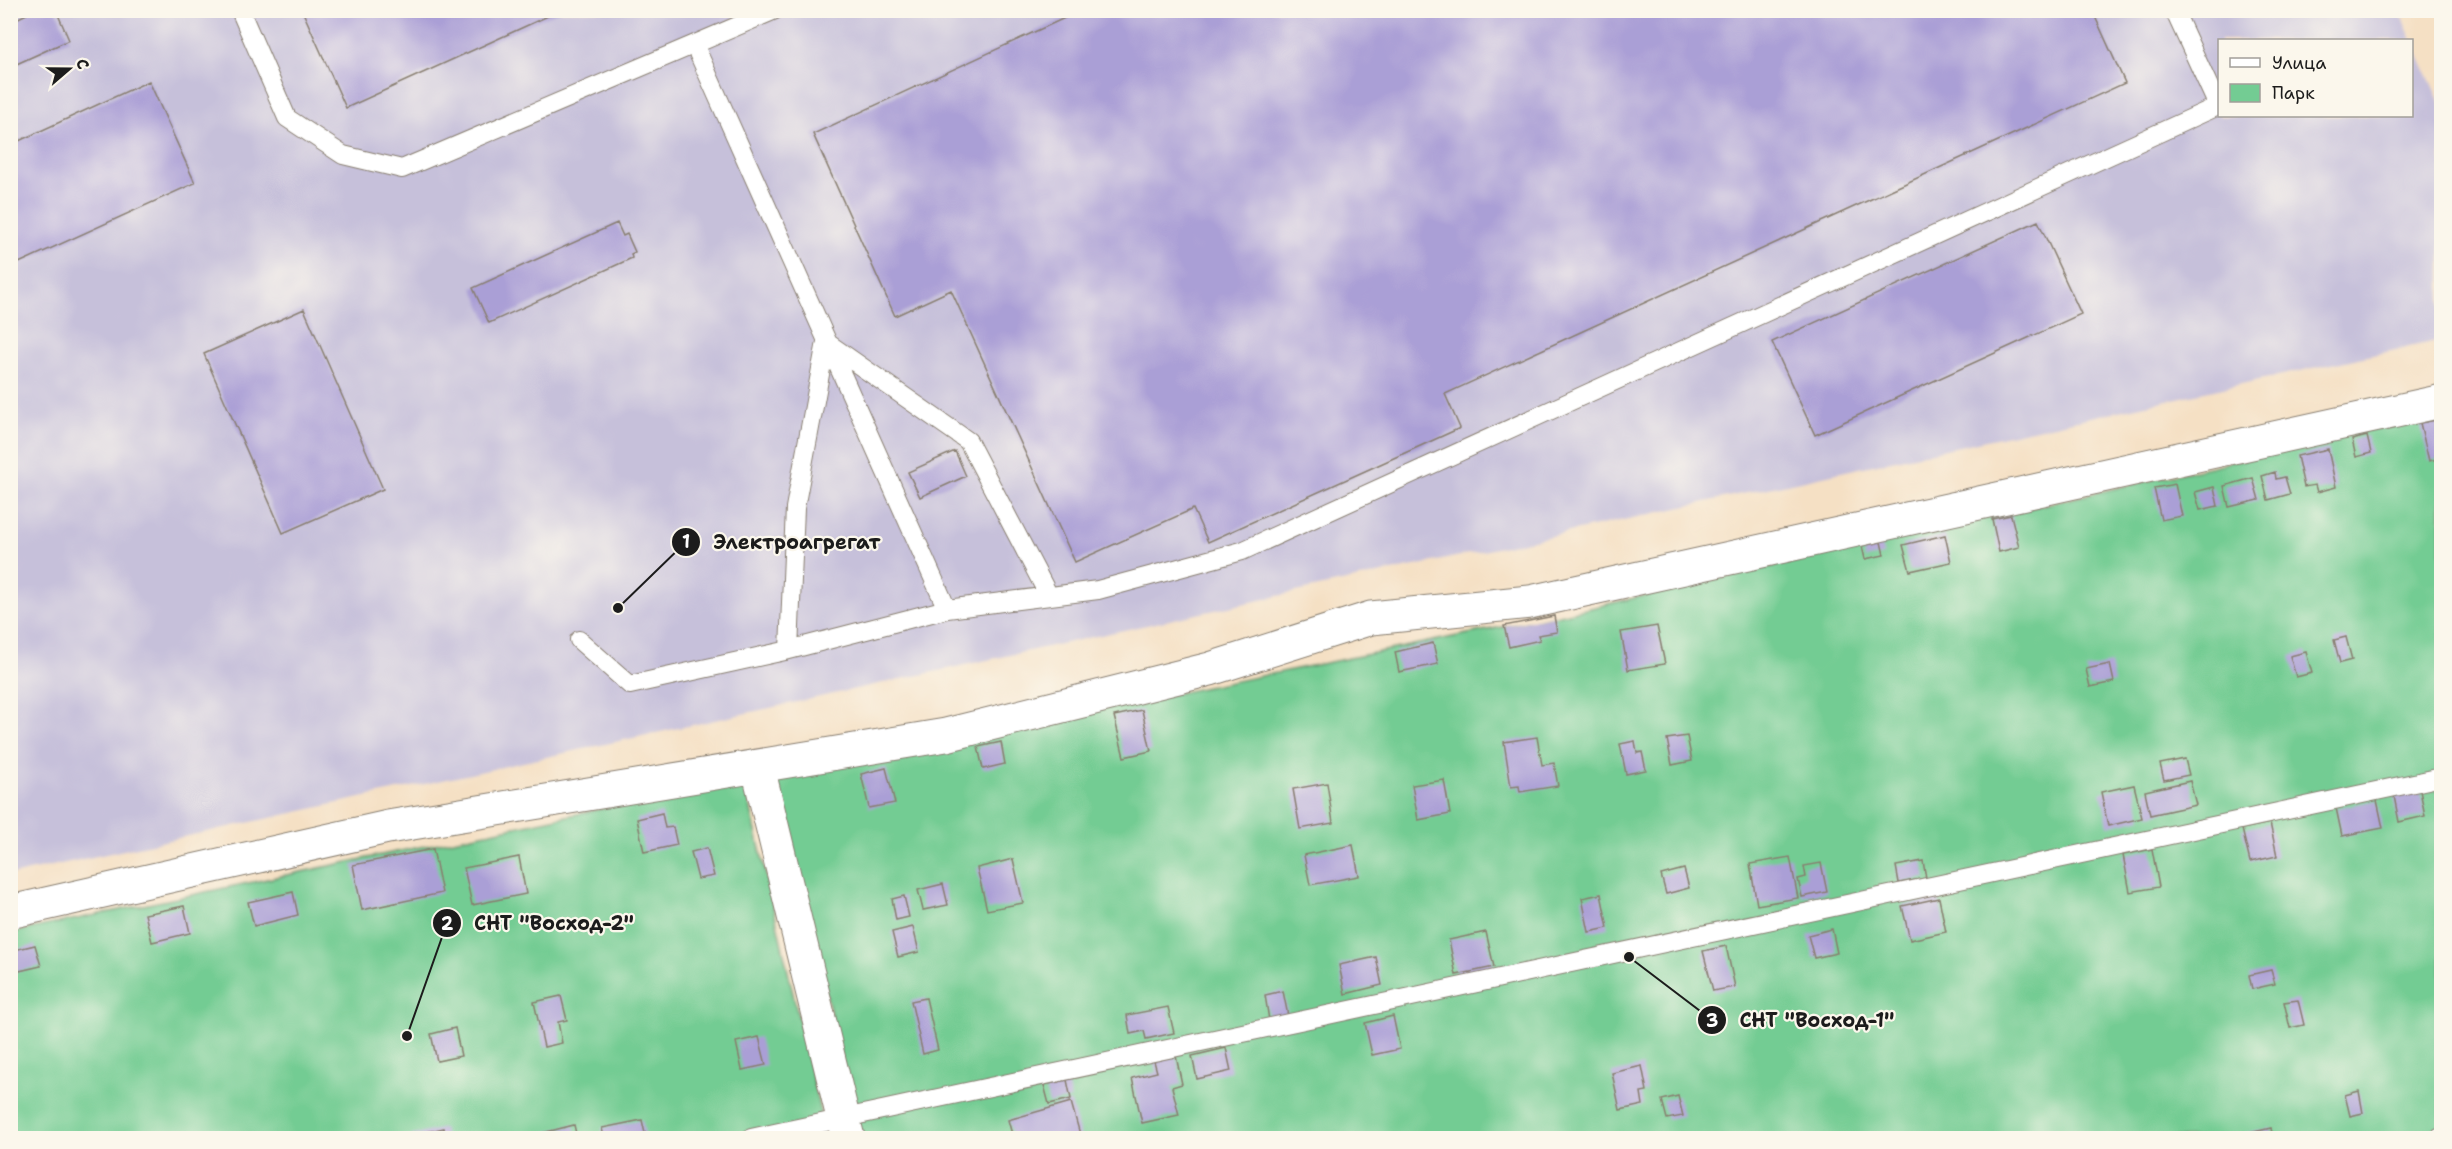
<svg xmlns="http://www.w3.org/2000/svg" width="2452" height="1149" font-family="'Shantell Sans',sans-serif">
	<style>
		.industrial { fill: #c6c0da; fill-rule: evenodd }
		.green { fill: #73cc93; stroke: #487458; stroke-width: 1.5 }
		.building { fill: #aa9fd6 }
		.lines { fill: none; stroke-linecap: round; stroke-linejoin: round }
		.service-casing { stroke: #887e70; stroke-width: 20 }
		.minor-casing { stroke: #887e70; stroke-width: 35 }
		.service { stroke: #fff; stroke-width: 18 }
		.minor { stroke: #fff; stroke-width: 33 }
		.leader { fill: none; stroke: #1c1c1c; stroke-width: 2 }
		.callout-dot { fill: #1c1c1c; stroke: #fbf7ec; stroke-width: 2 }
		.mark-label { font-size: 18px; text-anchor: middle; font-weight: bold; fill: #fff }
		.callout-label { font-size: 20px; text-anchor: middle; font-weight: bold; fill: #1c1c1c; stroke: #fbf7ec; stroke-width: 4.5; stroke-linejoin: round; paint-order: stroke }
	</style>
	<rect width="100%" height="100%" fill="#fbf7ec"/>
	<filter id="ink" filterUnits="userSpaceOnUse"><feTurbulence type="fractalNoise" baseFrequency=".0167" numOctaves="2"/><feDisplacementMap in="SourceGraphic" scale="12" xChannelSelector="R" yChannelSelector="G"/><feConvolveMatrix kernelMatrix="1 2 1 2 8 2 1 2 1" color-interpolation-filters="sRGB"/></filter>
	<filter id="wash" filterUnits="userSpaceOnUse"><feTurbulence type="fractalNoise" baseFrequency=".008" numOctaves="4" result="noise"/><feDisplacementMap in="SourceGraphic" scale="24" xChannelSelector="R" yChannelSelector="G"/><feGaussianBlur stdDeviation="1.35" result="paint"/><feColorMatrix in="noise" values="0 0 0 0 0 0 0 0 0 0 0 0 0 0 0 0 0 1.4 0 .05"/><feComposite in="paint" operator="in"/></filter>
	<g filter="url(#wash)">
		<rect width="100%" height="100%" fill="#f5e0c4"/>
		<!-- industrial -->
		<path class="industrial" d="M10 11H2399L2441 105V340L11 875ZM2220 40H2412V116H2220Z"/>
		<!-- green -->
		<path class="green" d="M2441 414V1138H860L775 775 1551 617Z
			M744 779 826 1138H11L10 933Z"/>
		<g id="blocks">
			<!-- building -->
			<path class="building" d="M35 10H56L69 40 10 67V22Z
				M302 10H561L346 108Z
				M1082 10H2092L2125 83 1445 394 1460 428 1208 542 1193 509 1075 562 951 290 895 316 813 134Z
				M149 81 195 183 10 267V145Z
				M2038 221 2081 314 1815 435 1772 342Z
				M617 223 623 236 627 234 635 252 631 254 632 258 489 323 473 288Z
				M304 309 383 489 283 533 204 354Z
				M2442 419V458L2429 461 2420 423Z
				M2367 436 2371 453 2356 457 2352 440Z
				M2328 449 2336 487 2317 492 2315 485 2304 487 2297 456Z
				M955 451 966 476 920 497 908 472Z
				M2275 472 2276 479 2285 477 2290 494 2268 500 2262 476Z
				M2253 478 2259 500 2229 507 2224 486Z
				M2175 484 2182 516 2161 520 2154 488Z
				M2214 487 2218 506 2200 510 2195 492Z
				M2011 515 2019 547 1999 552 1992 519Z
				M1945 535 1951 562 1910 571 1903 545Z
				M1881 542 1884 555 1865 559 1862 546Z
				M1554 616 1557 632 1538 635 1540 640 1509 647 1504 626Z
				M1657 626 1665 664 1628 670 1621 632Z
				M2346 637 2352 660 2340 663 2334 640Z
				M1433 643 1438 664 1399 672 1395 652Z
				M2306 652 2312 673 2296 677 2290 656Z
				M2110 664 2114 682 2090 687 2086 669Z
				M1142 710 1151 751 1124 757 1114 716Z
				M1687 736 1692 761 1672 765 1667 739Z
				M1537 737 1542 765 1554 763 1558 786 1520 792 1519 786 1511 787 1504 742Z
				M1635 741 1637 753 1642 752 1646 770 1626 774 1620 744Z
				M1001 742 1005 764 983 769 978 747Z
				M2185 759 2189 775 2164 780 2160 764Z
				M886 768 895 803 869 808 861 774Z
				M1444 780 1450 814 1418 820 1412 785Z
				M2190 781 2196 805 2150 815 2145 791Z
				M1327 783 1333 823 1300 829 1293 789Z
				M2134 785 2142 818 2108 826 2101 792Z
				M2420 790 2425 816 2399 822 2394 796Z
				M2377 800 2383 828 2342 836 2336 808Z
				M662 813 665 828 673 827 677 845 644 852 637 819Z
				M2270 823 2277 856 2250 862 2242 829Z
				M1353 845 1359 876 1310 885 1304 855Z
				M707 848 714 876 698 879 691 852Z
				M433 849 442 893 362 910 353 865Z
				M2152 849 2159 887 2130 892 2123 855Z
				M519 857 526 894 472 905 464 868Z
				M1790 857 1798 898 1757 905 1750 864Z
				M1013 859 1023 903 987 910 977 868Z
				M1923 861 1926 878 1899 883 1896 866Z
				M1821 863 1827 892 1802 897 1798 879 1806 877 1804 866Z
				M1684 869 1689 888 1666 894 1661 875Z
				M943 884 948 905 923 910 918 890Z
				M293 892 298 915 254 926 248 902Z
				M1601 894 1608 928 1589 932 1582 898Z
				M904 896 909 917 896 920 892 899Z
				M1939 898 1946 932 1910 940 1902 906Z
				M184 906 190 933 152 942 145 914Z
				M913 927 919 952 898 957 892 932Z
				M1832 929 1837 953 1814 958 1808 935Z
				M1486 932 1494 967 1456 975 1449 940Z
				M35 945 41 966 15 972 10 951Z
				M1726 946 1735 987 1713 991 1703 951Z
				M1376 957 1382 985 1345 994 1339 965Z
				M2271 970 2275 984 2252 989 2249 975Z
				M1283 991 1288 1016 1269 1020 1265 995Z
				M561 996 567 1020 558 1022 562 1043 544 1047 534 1002Z
				M926 998 938 1050 923 1054 911 1001Z
				M2298 1000 2304 1025 2290 1028 2284 1002Z
				M1168 1007 1174 1033 1146 1039 1144 1031 1130 1034 1127 1015Z
				M1393 1016 1400 1049 1372 1055 1365 1023Z
				M455 1028 461 1056 437 1061 431 1034Z
				M759 1037 766 1065 742 1070 736 1042Z
				M1226 1048 1231 1071 1197 1079 1192 1056Z
				M1176 1056 1182 1084 1172 1087 1179 1115 1142 1123 1132 1078 1157 1072 1154 1061Z
				M1642 1066 1647 1091 1641 1092 1643 1105 1620 1110 1612 1073Z
				M1067 1080 1071 1099 1049 1104 1044 1085Z
				M2359 1091 2363 1113 2350 1116 2345 1095Z
				M1678 1096 1683 1116 1667 1119 1662 1100Z
				M1071 1102 1081 1138H1013L1008 1120Z
				M642 1120 646 1138H604L602 1128Z
				M574 1125 577 1138H544L542 1133Z
				M444 1128 446 1138H401Z
				M2271 1128 2273 1138H2246L2245 1134Z"/>
		</g>
	</g>
	<g filter="url(#ink)">
		<use href="#blocks" fill-opacity="0" stroke="#887e70" stroke-width="1.5"/>
		<g class="lines">
			<!-- service casing -->
			<g class="service-casing">
				<path id="service" d="M240 10 287 118 343 155 402 169 775 10
					M695 46 947 609 1098 590 1242 551 2218 106 2174 10
					M579 640 630 685 785 651 947 609
					M789 650 795 508 826 342 968 441 1049 596
					M751 1138 2442 777
					M2439 1138H2442"/>
			</g>
			<!-- minor casing -->
			<g class="minor-casing">
				<path id="minor" d="M758 768 848 1138
					M10 912 388 827 946 735 1210 669 1371 618 1530 602 2442 401"/>
			</g>
			<!-- service -->
			<use href="#service" class="service"/>
			<!-- minor -->
			<use href="#minor" class="minor"/>
		</g>
	</g>
	<!-- callouts -->
	<path class="leader" d="M618 608L686 542M407 1036L447 923M1629 957L1712 1020"/>
	<g class="callout-dot">
		<circle cx="618" cy="608" r="6"/>
		<circle cx="407" cy="1036" r="6"/>
		<circle cx="1629" cy="957" r="6"/>
		<circle cx="686" cy="542" r="15"/>
		<circle cx="447" cy="923" r="15"/>
		<circle cx="1712" cy="1020" r="15"/>
	</g>
	<g class="mark-label">
		<text x="686" y="548">1</text>
		<text x="447" y="930">2</text>
		<text x="1712" y="1027">3</text>
	</g>
	<g class="callout-label">
		<text x="797" y="549">Электроагрегат</text>
		<text x="554" y="930">СНТ "Восход-2"</text>
		<text x="1817" y="1027">СНТ "Восход-1"</text>
	</g>
	<!-- margin -->
	<rect width="2452" height="1149" fill="none" stroke="#fbf7ec" stroke-width="36"/>
	<!-- legend -->
	<rect x="2218" y="39" width="195" height="78" fill="#fbf7ec" stroke="#a29f99" stroke-width="1.5"/>
	<rect x="2230" y="58" width="30" height="9" fill="#ffffff" stroke="#a29f99" stroke-width="1.5"/>
	<text x="2272" y="69" font-size="18" fill="#1c1c1c">Улица</text>
	<rect x="2230" y="84" width="30" height="18" fill="#73cc93" stroke="#a29f99" stroke-width="1.5"/>
	<text x="2272" y="99" font-size="18" fill="#1c1c1c">Парк</text>
	<!-- north arrow -->
	<g transform="translate(69 69) rotate(70)" stroke="#fbf7ec" stroke-width="4.5" paint-order="stroke">
	<path d="M0-4.5L10 22L0 15L-10 22Z" fill="#1c1c1c"/>
	<text y="-9" font-size="16" font-weight="bold" text-anchor="middle" fill="#1c1c1c">С</text>
	</g>
</svg>
